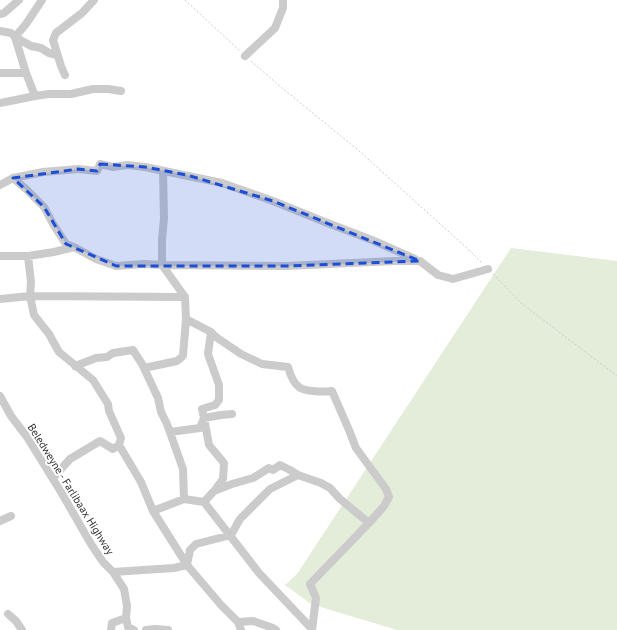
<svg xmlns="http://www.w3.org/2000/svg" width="617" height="630" font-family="'PT Sans',sans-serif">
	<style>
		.green { fill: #e4ecda }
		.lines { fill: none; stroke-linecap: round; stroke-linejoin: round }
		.path { stroke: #cbcbcb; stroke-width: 1; stroke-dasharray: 2 2; stroke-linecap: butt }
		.street { stroke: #cbcbcb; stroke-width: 8 }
		.marked { fill: #1d4ed8; fill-opacity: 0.2; stroke: #1d4ed8; stroke-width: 3; stroke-dasharray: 8 5; stroke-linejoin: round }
		.labels { text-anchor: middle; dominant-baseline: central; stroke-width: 4; stroke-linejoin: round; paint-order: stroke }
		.street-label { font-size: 11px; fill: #2e2e2e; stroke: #fff }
	</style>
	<rect width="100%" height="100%" fill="#fff"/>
	<!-- green -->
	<path class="green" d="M511 248 617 261V630H397L311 604 285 585 297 574Z"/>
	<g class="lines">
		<!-- path -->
		<path class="path" d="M185 0 240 51
			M251 61 282 88 358 150 468 249 482 263
			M493 274 521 303 617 376"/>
		<!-- street -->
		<path class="street" d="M42 0 26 24 15 37 31 46 41 48 49 53 57 55
			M0 14 4 13 19 0
			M0 31 11 33 15 37 26 73 35 96
			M245 56 275 28 283 8V0
			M0 73H26
			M65 75 61 66 53 40 56 33 82 13 94 0
			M0 103 35 96 49 94H71L93 89H108L121 91
			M13 178 26 189 44 207 53 224 66 244 74 247
			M0 185 13 178 43 172 78 169 97 171 100 164 113 167 127 165 145 167 222 183 273 201 325 222 372 240 415 259
			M0 256H28L54 252 74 247 96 259 116 266 144 264 162 265 287 266 394 261H420L438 275 453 279 488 269
			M28 256 31 282 30 296 34 315 49 334 59 352 93 380 108 404 109 411 121 438 119 445 113 449 100 441 70 459 53 478
			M0 299 30 296 185 297
			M186 319 211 332 208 354 219 385V400L215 405 202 409 204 418 209 445 224 463 223 479 215 490
			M211 332 216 337 241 354 262 364 288 367C290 374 293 383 299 387 305 392 324 392 332 391L349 430 356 448 386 489 389 497 384 506 369 523 310 584 316 598 312 630
			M75 366 96 358 107 357 113 353 133 350 142 364 144 368 177 361 183 356 186 319 185 297 162 265V240L164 218 163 171
			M144 368 158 398 161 412 167 424 183 469 184 499
			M0 396 11 416 27 437 61 492 91 544 103 562 113 572 174 568 187 565 221 605 238 622 253 621 273 628 276 630
			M170 432 200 428 204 418 221 415 232 414
			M119 445 141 482 153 511 184 499 204 502 214 491 232 484 253 478 269 468 273 470 280 465 290 470 298 475 321 483 330 488 340 499 369 523
			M204 502 259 573 312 629
			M153 511 187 565
			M0 521 11 516
			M187 565 190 550 196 544 231 535 240 519 270 489 298 475
			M8 614 16 621 22 630
			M126 618 128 627 134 630
			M238 622 241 630
			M111 630 112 623 126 618 127 606 124 589 113 572
			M146 630 155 629 168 630"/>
	</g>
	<!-- marked area -->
	<path class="marked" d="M100 164 145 167 187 175 273 201 420 261 287 266H116L66 244 44 207 13 178 78 169 97 171Z"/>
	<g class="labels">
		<!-- street labels -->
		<g class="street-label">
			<text transform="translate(71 489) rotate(58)">Beledweyne - Farlibaax Highway</text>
		</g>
	</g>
</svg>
